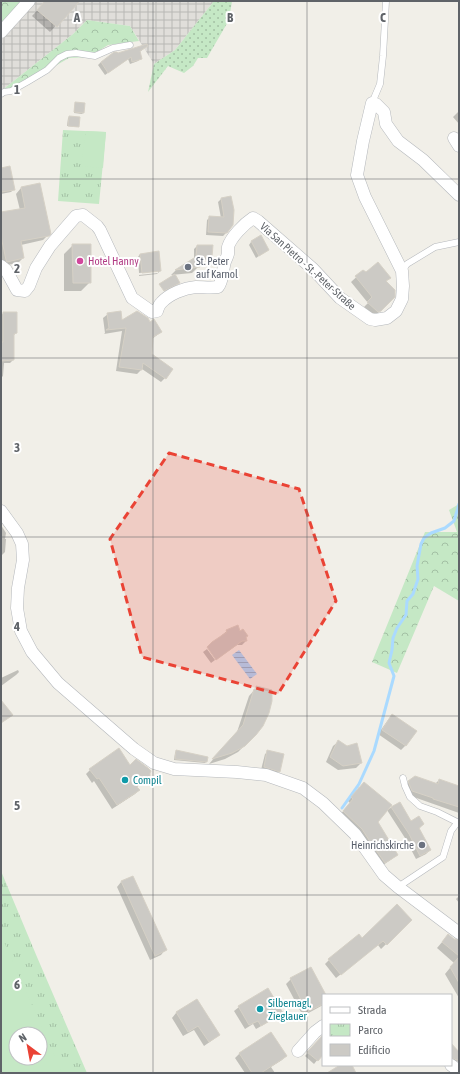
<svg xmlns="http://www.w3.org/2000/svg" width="460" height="1074" font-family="'Asap Condensed',sans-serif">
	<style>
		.industrial { fill: url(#industrial-grid) }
		.grass { fill: url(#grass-dots) }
		.forest { fill: url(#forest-crowns) }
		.park { fill: url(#park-tufts); fill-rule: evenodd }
		.pitch { fill: #c5e8c5; fill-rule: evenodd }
		.water { fill: url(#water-rules) }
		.shadow { fill: #0003 }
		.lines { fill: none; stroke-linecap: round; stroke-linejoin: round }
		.stream { stroke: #aadaff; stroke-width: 3 }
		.building { fill: #cccac5; stroke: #d6d1c6 }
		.lane-casing { stroke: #b5b8bc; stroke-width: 7 }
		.street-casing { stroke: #b5b8bc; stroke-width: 13 }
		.lane { stroke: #fff; stroke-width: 6 }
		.street { stroke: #fff; stroke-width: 12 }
		.marked { fill: #ea4335; fill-opacity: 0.2; stroke: #ea4335; stroke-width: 3; stroke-dasharray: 8 5; stroke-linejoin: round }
		.grid { fill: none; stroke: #5f6368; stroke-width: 1; stroke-opacity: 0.55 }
		.hotel-dot { fill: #d1479c; stroke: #fff; stroke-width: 1.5 }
		.worship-dot { fill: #6b7280; stroke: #fff; stroke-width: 1.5 }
		.culture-dot { fill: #0f9aa8; stroke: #fff; stroke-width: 1.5 }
		.labels { text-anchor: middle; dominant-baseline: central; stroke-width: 4; stroke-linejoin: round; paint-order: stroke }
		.hotel-label { font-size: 11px; fill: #b23c85; stroke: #fff; text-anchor: start }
		.worship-label { font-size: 11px; fill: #5b616d; stroke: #fff; text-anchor: start }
		.street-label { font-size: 11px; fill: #5f6368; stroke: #fff }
		.culture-label { font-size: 11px; fill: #0d838f; stroke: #fff; text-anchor: start }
		.grid-label { font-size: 13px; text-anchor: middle; font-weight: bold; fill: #5f6368; stroke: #fff; stroke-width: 4; stroke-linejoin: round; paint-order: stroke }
	</style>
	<defs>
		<pattern id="industrial-grid" width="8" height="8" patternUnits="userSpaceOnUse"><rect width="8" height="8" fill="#e0deda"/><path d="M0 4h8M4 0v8" fill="none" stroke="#b9b8b5"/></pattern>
		<pattern id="grass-dots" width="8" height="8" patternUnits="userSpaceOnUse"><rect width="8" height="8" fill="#c5e8c5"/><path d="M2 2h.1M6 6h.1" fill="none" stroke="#a3c0a4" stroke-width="1.8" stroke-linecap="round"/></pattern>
		<pattern id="forest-crowns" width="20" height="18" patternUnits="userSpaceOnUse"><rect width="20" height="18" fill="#c5e8c5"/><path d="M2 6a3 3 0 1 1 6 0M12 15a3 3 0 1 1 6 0" fill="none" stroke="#a3c0a4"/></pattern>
		<pattern id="park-tufts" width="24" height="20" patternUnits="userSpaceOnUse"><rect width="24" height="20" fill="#c5e8c5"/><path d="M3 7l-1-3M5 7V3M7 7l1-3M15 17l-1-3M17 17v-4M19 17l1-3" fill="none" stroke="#a3c0a4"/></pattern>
		<pattern id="water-rules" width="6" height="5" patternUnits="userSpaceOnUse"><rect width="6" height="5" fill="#aadaff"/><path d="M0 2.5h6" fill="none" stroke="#8eb4d2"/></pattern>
	</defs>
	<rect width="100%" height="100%" fill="#f1efe8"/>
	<!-- industrial -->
	<path class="industrial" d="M29 1H214L175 50 154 64 130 26 87 20 73 34 1 91V32Z"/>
	<!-- grass -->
	<path class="grass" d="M214 1H232L229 20 207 58H198L193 66 184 73 168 66 148 92 154 64 175 50Z"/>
	<!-- forest -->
	<path class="forest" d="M1 1H29L1 32Z
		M87 20 130 26 139 41 108 45 89 57 69 58 1 97V91L73 34Z
		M459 504V601L434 586 397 673 372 662 425 532H457L449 510Z"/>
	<!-- park -->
	<path class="park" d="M63 130 106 132 99 204 58 201Z
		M1 871 37 957 87 1073H1ZM16 1034H40V1058H16Z"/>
	<!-- pitch -->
	<path class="pitch" d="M86 131 106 132 103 168 81 166Z
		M1 935 62 1073H3L1 1069ZM16 1034H40V1058H16Z"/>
	<!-- water -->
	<path class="water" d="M239 650 257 674 250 679 232 655Z"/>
	<!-- shadow -->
	<path class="shadow" d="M46 1H79L50 32 32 16Z
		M144 49 139 52 141 58 138 61 130 64 128 59 105 75 98 65 101 62Z
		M76 103 83 113 82 114 74 113 75 104Z
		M459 111V124L453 117Z
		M69 117 78 126 77 127 67 126 68 118Z
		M1 169 14 189 11 192 1 194Z
		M21 188 50 233 43 240 21 245 23 258 18 263 2 266H1V213L20 210 16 194Z
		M231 197 226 233 223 236 206 235 207 220 210 217 221 218 218 202 221 199Z
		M261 236 268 249 265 252 256 258 249 245 251 242Z
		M73 245 90 282 81 291H64V254Z
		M197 246 211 257 208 260 194 259 198 267 192 273 171 275 176 270 194 259V249Z
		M140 254 160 271 157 274 139 276V275L158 273V271L139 273 138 257Z
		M363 271 385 282 394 296 375 316 364 307 368 303 351 282Z
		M3 313 16 333 13 336V360L10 363H4L3 376 1 378V316Z
		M108 314 121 322 150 323 161 332 152 339 151 355 165 378 161 382 142 369 137 374 116 371 122 331 104 334 105 333 103 318Z
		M1 525 6 533 5 539H6L5 552 1 556Z
		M227 631 240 632 245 637 246 641 242 645H237L217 659 222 635Z
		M207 649 215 660 211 663 203 652Z
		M18 670 19 672 16 675 1 686V678Z
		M257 687 249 741 238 752 225 759 209 764 237 732 249 696Z
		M392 716 406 745 401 750 378 734 388 720Z
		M338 742 361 763 356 768 338 770 326 762 333 746Z
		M176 751 207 757 206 762 205 763 174 760 175 753Z
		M268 752 279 771 276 774 261 770 265 754Z
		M90 770 149 777 145 781H141L136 787 139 790 135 794 112 809 94 781 92 783 86 774Z
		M439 780 459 787V813L408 795 405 786 409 782 435 784Z
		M359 787 387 810 399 803 411 822 423 824 419 829 430 850 426 854 416 859 405 838 387 810 377 822 397 855 392 859 380 867 339 816 350 803 348 801Z
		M132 877 165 950 161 955 150 960 117 887 121 882Z
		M459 896V903L456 899Z
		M411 920 381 949 378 945 336 978 325 964 329 960 362 940Z
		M448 935 454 940 459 941V998L445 974 454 963 437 948Z
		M291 979 325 995H323V1005L303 1016 286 984Z
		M197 1000 219 1035 214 1039 204 1046 194 1030 183 1036 172 1018 176 1013Z
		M239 1007 282 1012 277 1017 256 1029 253 1024 245 1029 234 1011Z
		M323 1037V1053L314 1064 305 1056Z
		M451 1044 459 1054V1061L453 1063 451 1062Z
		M240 1053 286 1056 282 1060 271 1067 275 1073H245L235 1058Z"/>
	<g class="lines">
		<!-- stream -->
		<path class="stream" d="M342 808 359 784 374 751 394 676 389 663 392 650 393 638 397 628 406 615 407 601 413 594 418 579 417 566 421 544 424 538 431 533 445 528 454 521 459 504"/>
	</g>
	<!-- building -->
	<path class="building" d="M45 1H80L57 27 37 10Z
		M147 44 148 46 140 51 142 59 132 62 131 57 108 73 101 62 114 52H117L118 53Z
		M75 102 85 103 84 113 74 112Z
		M69 116 80 117 79 127 68 126Z
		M10 166 15 190 1 192V168Z
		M40 183 51 234 49 236 21 241 24 258 7 262 6 260 1 236V212L25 208 21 187Z
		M231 196 234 210 233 225 227 233 208 232 209 216 224 217 221 198Z
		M261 235 269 250 259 256 251 241Z
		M72 244H91V283H73Z
		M197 245H213L212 257H196Z
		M159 251 161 271 142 273 140 254Z
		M194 258 200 267 175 270Z
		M378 262 391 278 386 281 395 290V297L381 311 378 312 367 302 372 297 355 276 363 270 366 272Z
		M175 274 180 283 164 291 159 284Z
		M121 311 122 320 137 311 148 318 150 322 154 319 162 332 153 337 152 354 173 369 166 379 143 363 142 370 119 367 126 328 106 330 109 328 107 313Z
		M3 312H17V333L14 334V360L1 361V342H3Z
		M238 625 240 631 243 629 248 636 246 637 247 641H242L216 660 207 647 212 642 227 632 226 630Z
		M256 686 272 690V701L269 713 263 726 256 735 245 746 232 753 212 759 243 725 254 689H256Z
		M1 700 13 715 1 723Z
		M392 714 417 731 406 746 382 730Z
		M338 740 347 746 357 743 362 763 343 766 330 757Z
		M119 748 130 765 136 759 148 768 151 771 150 773V777H146L137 787 140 790 117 805 99 778 97 779 89 769Z
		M176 750 208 757 207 762 175 759Z
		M267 750 284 754 280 772 264 767Z
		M415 776 438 784 439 779 459 786V807L433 799V798L412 791 408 781Z
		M364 782 392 805 378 822 398 855 385 863 371 843 362 829 343 811 353 799 351 797Z
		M400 802 411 821 419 816 424 824 419 828 431 850 420 856 409 834 391 807Z
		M133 876 167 950 155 956 121 881Z
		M397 904 412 920 387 945 383 941 341 975 328 959 359 934 362 938Z
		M448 934 454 939 459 940V956L442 942Z
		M459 957V983L450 967Z
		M311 967 326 995H323V1004L307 1012 290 978Z
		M268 988 283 1013 261 1026 258 1021 249 1025 238 1006Z
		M197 999 220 1035 209 1042 198 1026 188 1032 176 1012Z
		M271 1032 287 1056 261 1073H252L239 1053Z
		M323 1035V1055L318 1061 307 1052Z
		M451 1043 459 1052V1060H457L451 1058Z
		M340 1065H352L356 1073H327Z"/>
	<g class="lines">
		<!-- lane casing -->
		<g class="lane-casing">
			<path id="lane" d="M1 94 4 92 11 91 27 82 47 70 59 58 67 54 76 53 95 56 113 48 130 45
				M372 103 380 84 383 56 386 1
				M402 271 407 264 435 247 459 242
				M403 778 405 786 410 797 420 806 437 812 459 823
				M398 887 443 857 451 831 457 823"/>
		</g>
		<!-- street casing -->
		<g class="street-casing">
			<path id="street" d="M1 32 29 1
				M454 138 459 146
				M1 266 6 270 17 290 25 291 29 286 36 268 50 246 69 224 76 216 83 215 97 226 100 230 132 298 152 312 157 311C158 308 159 305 161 303 169 294 184 288 196 287 203 287 211 288 218 287 223 281 222 273 224 266 224 262 227 258 228 254 228 251 228 249 228 247 231 237 244 224 253 218L258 221 313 269 340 298 370 319 375 320 387 318 396 311 402 299 403 286 402 271 365 197 357 175 363 141 372 103 376 104 384 112 386 124 398 141 423 160 459 195
				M1 511 17 533 22 544 23 560 18 588 17 608 21 631 32 652 58 683 134 749 154 763 174 769 237 772 266 775 303 788 323 803 355 834 384 875 398 887 459 933
				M298 1051 315 1032 323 1026
				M451 1065 459 1071"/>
		</g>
		<!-- lane -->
		<use href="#lane" class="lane"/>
		<!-- street -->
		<use href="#street" class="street"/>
	</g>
	<!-- marked area -->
	<path class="marked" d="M169 453 299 489 336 601 278 694 142 657 110 539Z"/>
	<!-- grid -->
	<path class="grid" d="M153 1V1073M307 1V1073M1 179H459M1 358H459M1 537H459M1 716H459M1 895H459"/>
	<!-- markers -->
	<circle class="hotel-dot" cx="80" cy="261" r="4"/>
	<g class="worship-dot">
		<circle cx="188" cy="267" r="4"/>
		<circle cx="422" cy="845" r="4"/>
	</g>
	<g class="culture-dot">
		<circle cx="125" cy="780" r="4"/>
		<circle cx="260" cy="1009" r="4"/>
	</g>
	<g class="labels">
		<!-- hotel labels -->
		<g class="hotel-label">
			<text x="88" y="261">Hotel Hanny</text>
		</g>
		<!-- worship labels -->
		<g class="worship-label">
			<text x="196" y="261">St. Peter<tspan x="196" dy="13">auf Karnol</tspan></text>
			<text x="414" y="845" text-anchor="end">Heinrichskirche</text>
		</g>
		<!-- street labels -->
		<g class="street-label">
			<text transform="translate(308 266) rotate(42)">Via San Pietro - St.-Peter-Straße</text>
		</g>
		<!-- culture labels -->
		<g class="culture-label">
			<text x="133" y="780">Compil</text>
			<text x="268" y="1003">Silbernagl,<tspan x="268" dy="13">Zieglauer</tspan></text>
		</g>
	</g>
	<g class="grid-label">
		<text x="77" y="22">A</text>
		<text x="230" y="22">B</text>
		<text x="383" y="22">C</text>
		<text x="17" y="94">1</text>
		<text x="17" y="273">2</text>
		<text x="17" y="452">3</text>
		<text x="17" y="631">4</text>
		<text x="17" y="810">5</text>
		<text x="17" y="989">6</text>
	</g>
	<!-- border -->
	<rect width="460" height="1074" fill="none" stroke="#5f6368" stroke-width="4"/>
	<!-- legend -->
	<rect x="322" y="994" width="130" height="72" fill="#ffffff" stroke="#bfc1c3"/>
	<rect x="330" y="1007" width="20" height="6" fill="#ffffff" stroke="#bfc1c3"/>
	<text x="358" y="1014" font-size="12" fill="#5f6368">Strada</text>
	<rect x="330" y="1024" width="20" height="12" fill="url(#park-tufts)" stroke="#bfc1c3"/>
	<text x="358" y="1034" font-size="12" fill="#5f6368">Parco</text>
	<rect x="330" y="1044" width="20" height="12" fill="#cccac5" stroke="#bfc1c3"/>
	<text x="358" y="1054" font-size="12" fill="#5f6368">Edificio</text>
	<!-- north arrow -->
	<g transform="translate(28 1046) rotate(328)"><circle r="19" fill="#ffffff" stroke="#bfc1c3"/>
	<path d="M0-3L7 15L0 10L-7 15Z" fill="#ea4335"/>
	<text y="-6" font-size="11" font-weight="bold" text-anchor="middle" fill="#5f6368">N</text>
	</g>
</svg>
